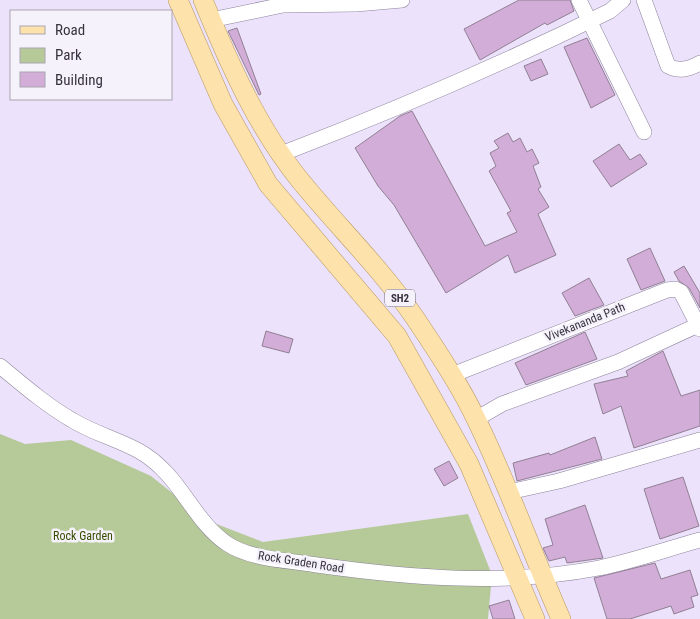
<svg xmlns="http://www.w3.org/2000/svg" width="700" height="619" font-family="'Roboto Condensed',sans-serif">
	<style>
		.green { fill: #b6c999 }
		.building { fill: #d1add7; stroke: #918094 }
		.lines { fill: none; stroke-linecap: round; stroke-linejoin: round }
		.minor-casing { stroke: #8c839a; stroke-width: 16 }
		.major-casing { stroke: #b79760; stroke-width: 20 }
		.minor { stroke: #fff; stroke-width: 15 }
		.major { stroke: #fde2ac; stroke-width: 19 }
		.labels { text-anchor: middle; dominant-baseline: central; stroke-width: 5; stroke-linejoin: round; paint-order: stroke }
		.shield { fill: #f6f2fc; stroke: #706c76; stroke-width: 1 }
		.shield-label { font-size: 11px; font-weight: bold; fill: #36323c }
		.street-label { font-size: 12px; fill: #36323c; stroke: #f6f2fc }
		.park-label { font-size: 12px; fill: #394e00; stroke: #f6f2fc }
	</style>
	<rect width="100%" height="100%" fill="#ece2fb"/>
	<!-- green -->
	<path class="green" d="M0 434 25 444 71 440 151 476 206 520 263 542 468 514 492 575 488 619H0Z"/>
	<!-- building -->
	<path class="building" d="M519 0H570L574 11 547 25 545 23 480 60 464 29Z
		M237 28 261 94 259 95 228 31Z
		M587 38 615 95 591 108 564 47Z
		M541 59 548 74 531 81 524 66Z
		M412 111 485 246 517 232 507 213 511 211 489 171 496 166 490 153 499 148 494 141 508 133 513 142 520 138 527 152 532 149 539 163 533 166 541 187 538 189 549 207 538 214 556 255 515 273 508 255 446 293 394 205 378 186 355 148 400 116Z
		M619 144 630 160 640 154 647 164 611 187 593 161Z
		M650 248 665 281 641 290 627 259Z
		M684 266 700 293V308L689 288 679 281 674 272Z
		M589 278 604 305 575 316 562 293Z
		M266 331 293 339 289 353 262 346Z
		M585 332 597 359 526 385 515 363Z
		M663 351 681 396 700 390V426L634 448 621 406 603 414 594 384 628 376 626 371Z
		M595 437 602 459 517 481 513 463 549 453 550 455Z
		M449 461 458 478 444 486 434 469Z
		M683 477 699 526 660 539 644 489Z
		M585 505 603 558 567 563 565 557 549 561 543 548 553 545 545 519Z
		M655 563 661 579 690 570 698 595 691 597 694 607 674 614 671 606 630 619H607L594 578Z
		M509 600 515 619H493L489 606Z"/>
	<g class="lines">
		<!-- minor casing -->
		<g class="minor-casing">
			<path id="minor" d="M579 0 644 132
				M644 0 668 66C679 72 689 69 700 63
				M211 20 283 5 356 4 402 0
				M281 154C393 111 502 64 610 11L623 0
				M0 366C23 385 46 405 72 420 93 433 117 439 139 451 180 474 191 518 226 543 251 560 288 560 317 565 410 578 505 586 599 568 633 561 667 549 700 540
				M452 375 667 290 675 289 681 292 700 329
				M476 419 502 404 618 362 698 325
				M509 492 559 481 700 440"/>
		</g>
		<!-- major casing -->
		<g class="major-casing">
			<path id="major" d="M178 0 223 104 268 184 397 336 469 464 535 619
				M203 0C228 61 257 127 299 179 337 226 381 268 415 318 437 351 460 385 477 421 508 485 532 553 561 619"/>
		</g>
		<!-- minor -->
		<use href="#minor" class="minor"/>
		<!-- major -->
		<use href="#major" class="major"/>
	</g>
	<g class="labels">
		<!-- shield labels -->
		<rect class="shield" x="385" y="289.5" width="30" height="17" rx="4"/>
		<g class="shield-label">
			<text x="400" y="298">SH2</text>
		</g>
		<!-- street labels -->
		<g class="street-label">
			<text transform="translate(585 322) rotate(-22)">Vivekananda Path</text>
			<text transform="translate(301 562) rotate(9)">Rock Graden Road</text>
		</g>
		<!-- park labels -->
		<g class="park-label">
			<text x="83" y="536">Rock Garden</text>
		</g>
	</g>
	<!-- legend -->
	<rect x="10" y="10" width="162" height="90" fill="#f6f2fc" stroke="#a9a5af"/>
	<rect x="20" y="26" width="25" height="8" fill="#fde2ac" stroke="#a9a5af"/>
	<text x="55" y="35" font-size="15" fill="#36323c">Road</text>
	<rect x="20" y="48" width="25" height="15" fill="#b6c999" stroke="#a9a5af"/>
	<text x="55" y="60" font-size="15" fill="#36323c">Park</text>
	<rect x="20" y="72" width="25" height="15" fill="#d1add7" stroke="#a9a5af"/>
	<text x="55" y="85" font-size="15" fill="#36323c">Building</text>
</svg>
